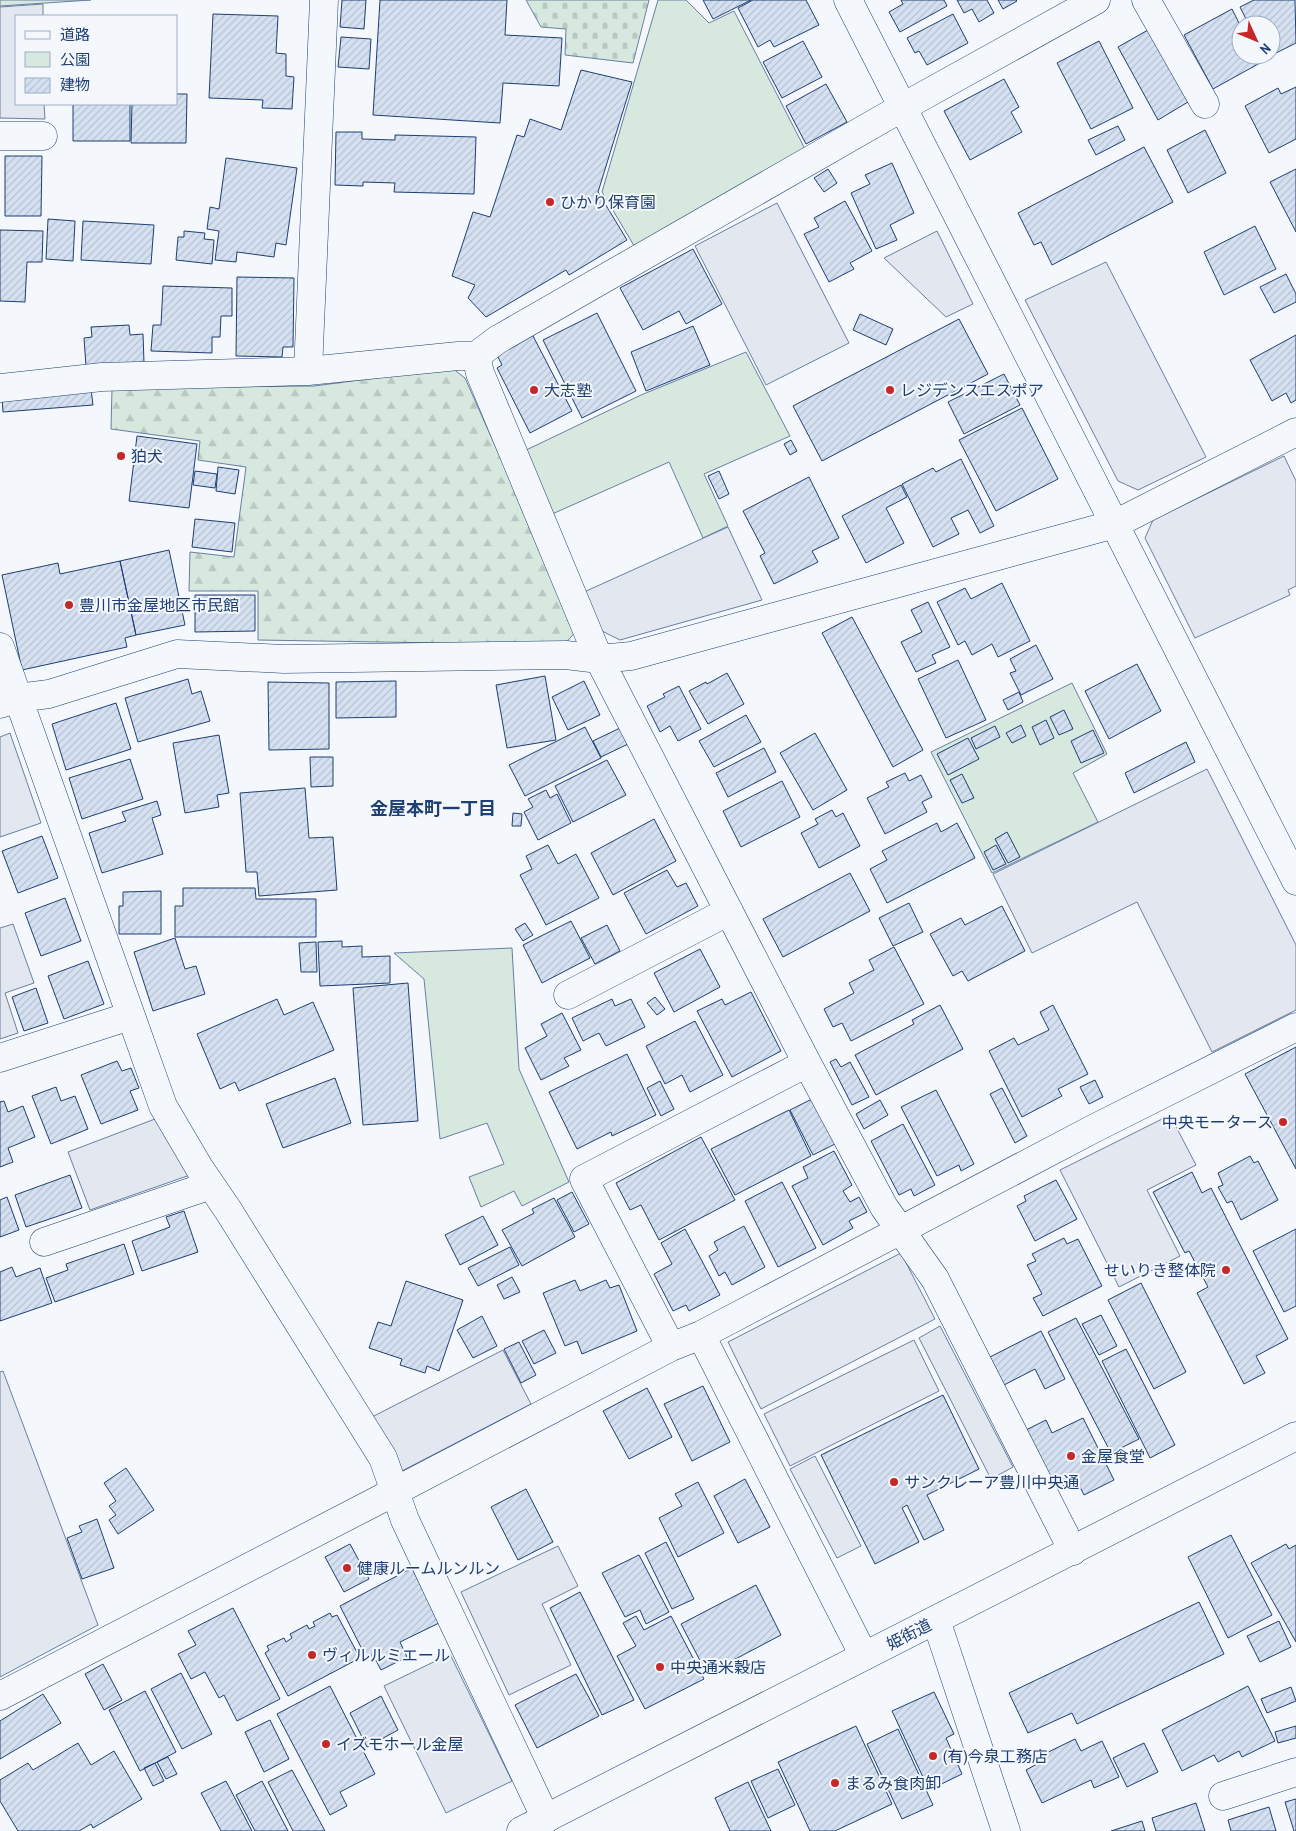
<svg xmlns="http://www.w3.org/2000/svg" width="1296" height="1831" font-family="'Archivo Narrow','Noto Sans JP',sans-serif">
	<style>
		.green { fill: #d7e8df; stroke: #687fa3 }
		.forest { fill: url(#forest-firs); stroke: #687fa3 }
		.cemetery { fill: url(#cemetery-stones); stroke: #687fa3 }
		.parking { fill: #e3e8f0; stroke: #687fa3 }
		.building { fill: url(#building-hatch); stroke: #1d3f73 }
		.lines { fill: none; stroke-linecap: round; stroke-linejoin: round }
		.minor-casing { stroke: #1d3f73; stroke-width: 29 }
		.major-casing { stroke: #1d3f73; stroke-width: 29 }
		.minor { stroke: #f4f7fb; stroke-width: 28 }
		.major { stroke: #f4f7fb; stroke-width: 28 }
		.poi-dot { fill: #c62828; stroke: #f4f7fb; stroke-width: 2 }
		.labels { text-anchor: middle; dominant-baseline: central; stroke-width: 4; stroke-linejoin: round; paint-order: stroke }
		.poi-label { font-size: 16px; fill: #1d3f73; stroke: #f4f7fb; text-anchor: start }
		.street-label { font-size: 16px; fill: #1d3f73; stroke: #f4f7fb }
		.neighbourhood-label { font-size: 18px; font-weight: bold; fill: #1d3f73; stroke: #f4f7fb }
	</style>
	<defs>
		<pattern id="forest-firs" width="22" height="20" patternUnits="userSpaceOnUse" patternTransform="scale(1.25)"><rect width="22" height="20" fill="#d7e8df"/><path d="M5 1l3.5 6h-7zM16 11l3.5 6h-7z" fill="#b8c8c3"/></pattern>
		<pattern id="cemetery-stones" width="16" height="16" patternUnits="userSpaceOnUse" patternTransform="scale(1.25)"><rect width="16" height="16" fill="#d7e8df"/><path d="M2 7V4a2 2 0 0 1 4 0v3zM10 15v-3a2 2 0 0 1 4 0v3z" fill="#b8c8c3"/></pattern>
		<pattern id="building-hatch" width="6" height="6" patternUnits="userSpaceOnUse" patternTransform="scale(1.25)"><rect width="6" height="6" fill="#d5e0f0"/><path d="M-1 1l2-2M0 6l6-6M5 7l2-2" fill="none" stroke="#b6c1d1"/></pattern>
	</defs>
	<rect width="100%" height="100%" fill="#f4f7fb"/>
	<!-- green -->
	<path class="green" d="M0 0H91L0 6Z
		M658 0H686L709 23 734 11 806 151 636 249 602 192Z
		M746 352 790 436 704 474 728 526 703 538 669 462 550 515 522 452 641 395Z
		M1072 683 1107 754 1073 773 1098 822 992 873 931 752Z
		M512 948 519 1069 569 1182 522 1206 514 1191 481 1207 469 1177 504 1164 487 1123 440 1139 424 979 394 953Z"/>
	<!-- forest -->
	<path class="forest" d="M452 368 465 378 577 630 564 645 258 640V591H189L190 552 234 557 246 467 198 460 200 441 111 429 112 388 314 386Z"/>
	<!-- cemetery -->
	<path class="cemetery" d="M526 0H649L633 63 565 55 566 29 541 27Z"/>
	<!-- parking -->
	<path class="parking" d="M43 4V16H16V104H44L45 119 0 118V7Z
		M777 203 849 343 766 385 695 246Z
		M937 231 973 304 946 317 884 258Z
		M1106 262 1206 457 1138 490 1118 481 1025 300Z
		M1284 456 1296 481V586L1288 590 1290 595 1195 638 1145 538 1153 520Z
		M728 527 762 600 620 640 600 630 584 592Z
		M10 733 41 823 0 837V737Z
		M1207 769 1296 945V1010L1212 1052 1137 902 1032 953 993 874Z
		M13 924 34 983 5 993 18 1033 0 1039V928Z
		M1170 1115 1196 1165 1147 1190 1180 1256 1119 1287 1060 1170Z
		M155 1119 190 1175 90 1210 68 1152Z
		M901 1253 935 1319 761 1409 728 1342Z
		M940 1326 1013 1467 991 1479 919 1338Z
		M914 1340 939 1391 790 1466 764 1414Z
		M503 1350 531 1404 398 1473 370 1418Z
		M3 1371 98 1625 0 1677V1372Z
		M815 1456 861 1546 837 1558 790 1469Z
		M558 1546 578 1586 542 1604 571 1665 509 1695 461 1592Z
		M450 1654 512 1781 446 1813 384 1686Z"/>
	<!-- building -->
	<path class="building" d="M342 0H366L364 29 340 27Z
		M380 0H507L505 35 562 38 559 86 503 83 500 123 373 115Z
		M703 0H751L713 19Z
		M753 0H806L819 25 774 47 770 40 758 47 738 8Z
		M901 0H944L947 6 900 32 889 12 903 4Z
		M957 0H987L994 13 979 22 972 9 964 13Z
		M998 0H1016L1017 1 1003 9Z
		M1254 0H1295L1296 43 1266 58 1264 55H1271V25H1249L1240 7Z
		M1232 9 1241 27V55H1256L1260 63 1213 89 1184 35Z
		M213 14 278 16 276 53 286 54V76L294 77 292 109 262 108 263 100 209 98Z
		M953 14 968 43 927 65 919 51 915 53 907 38Z
		M1148 30 1188 102 1158 120 1118 47Z
		M341 37 371 39 369 69 338 67Z
		M803 41 822 77 782 98 763 62Z
		M1099 41 1133 108 1091 129 1057 63Z
		M581 70 632 82 598 192 627 240 569 275 566 270 486 317 468 298 475 285 452 276 473 212 490 217 517 135 524 137 530 119 561 130Z
		M1004 79 1019 107 1011 112 1022 132 970 160 944 111Z
		M826 84 847 122 806 144 786 106Z
		M1296 87V139L1269 153 1245 106 1278 88 1281 94Z
		M176 94H187L186 143H131L132 104H176Z
		M73 104H130V141H73Z
		M1118 126 1125 140 1096 155 1088 140Z
		M1205 130 1226 173 1188 193 1167 150Z
		M336 132H362V139L395 140V135L476 137 474 194 394 192 395 183 363 182V186L335 185Z
		M1144 147 1173 202 1052 265 1041 242 1034 245 1018 213Z
		M5 156H42L41 216H5Z
		M226 158 297 168 286 245 276 243 274 257 237 252 236 262 215 260 219 231 207 229 210 207 219 209Z
		M892 163 914 213 890 225 897 240 876 249 851 193 870 184 865 175Z
		M828 169 837 183 824 192 814 178Z
		M1296 169V232L1270 182Z
		M845 201 872 251 850 263 854 269 829 282 804 234 819 227 814 218Z
		M48 219 75 221 73 261 46 259Z
		M83 221 154 225 151 264 81 260Z
		M1255 226 1276 269 1224 295 1204 252Z
		M0 230 43 231 42 262H27L25 302 0 301Z
		M184 231 205 233 204 239 214 240 212 264 176 260 178 237H184Z
		M693 249 722 304 686 324 679 311 643 330 620 288Z
		M1286 274 1296 294V302L1274 313 1260 287Z
		M237 277 294 278 293 347H283L282 357 236 356Z
		M163 286 232 288V316H221L220 337H212V353L151 351 153 325H161Z
		M597 313 636 391 582 418 543 340Z
		M860 314 893 329 886 345 853 330Z
		M959 319 988 374 822 461 793 406Z
		M129 325 130 335 143 334 144 363 86 366 84 338 92 337 91 327Z
		M693 326 710 365 646 391 631 352Z
		M532 334 572 411 530 433 497 368 502 365 496 353Z
		M1296 335V400L1291 403 1286 393 1272 401 1250 360Z
		M1004 374 1020 405 964 434 948 402Z
		M91 389 93 405 3 412 2 397Z
		M1022 408 1058 479 996 511 959 440Z
		M137 436 197 444 189 508 129 501Z
		M791 440 797 451 790 455 784 444Z
		M961 459 994 526 980 533 968 510 951 518 959 534 933 547 902 484 933 468 936 472Z
		M218 467 239 470 235 494 216 491Z
		M195 471 217 474 215 488 193 485Z
		M719 471 729 494 719 499 708 476Z
		M809 477 839 538 812 551 818 562 774 584 760 556 765 553 743 511Z
		M901 485 907 497 886 508 904 543 866 563 842 516Z
		M195 519 235 523 232 552 192 547Z
		M169 550 185 625 136 635 120 561Z
		M120 561 136 635 125 638 127 647 22 670 2 575 58 563 60 574Z
		M1002 583 1030 641 998 657 992 644 972 655 965 641 958 645 937 602 965 588 971 599Z
		M195 595H255V631L195 632Z
		M928 602 950 647 932 655 936 663 916 672 901 642 922 632 911 610Z
		M852 617 923 750 893 767 822 633Z
		M1036 645 1053 679 1021 695 1010 673 1016 671 1010 659Z
		M958 660 986 720 946 738 918 679Z
		M1137 664 1161 711 1109 739 1085 691Z
		M727 673 744 704 708 724 689 691 706 682 707 684Z
		M545 676 556 740 507 748 496 685Z
		M188 679 192 694 201 691 210 721 138 742 125 698Z
		M396 681V717L336 718V682Z
		M584 681 600 715 568 730 552 697Z
		M268 682 329 683V749L269 750Z
		M679 686 701 729 678 741 670 726 660 732 647 706 665 697 663 694Z
		M1019 692 1023 702 1008 710 1003 700Z
		M116 703 131 749 66 770 52 724Z
		M1064 710 1073 729 1059 735 1050 717Z
		M746 715 761 742 714 767 699 741Z
		M1046 720 1054 738 1040 745 1032 727Z
		M1021 725 1026 736 1012 743 1006 733Z
		M995 726 1000 737 976 749 971 738Z
		M585 727 601 758 525 796 509 765Z
		M620 728 628 744 601 757 593 741Z
		M1093 730 1104 753 1081 763 1071 741Z
		M815 733 847 790 813 810 780 753Z
		M219 735 229 793 217 795 219 807 185 813 173 743Z
		M968 738 979 759 948 775 937 754Z
		M1186 742 1195 762 1134 793 1125 773Z
		M764 748 776 772 728 797 716 773Z
		M310 757H333V786L311 787Z
		M130 759 143 799 82 819 69 778Z
		M607 760 626 795 573 822 555 786Z
		M905 773 909 781 921 775 932 797 922 802 927 812 885 834 867 798 889 787 886 782Z
		M962 774 974 798 962 803 950 780Z
		M782 781 800 817 741 847 723 811Z
		M305 788 309 838 333 837 337 890 259 896 257 872H246L240 793Z
		M546 790 550 798 557 794 571 823 538 840 524 812 533 807 528 799Z
		M157 801 161 815 152 818 163 854 102 873 89 833 126 821 122 812Z
		M832 810 836 817 843 813 860 846 819 868 801 833 818 824 815 819Z
		M513 813 522 814 521 826H512Z
		M654 819 676 861 613 895 591 853Z
		M937 823 941 832 957 823 975 858 887 903 870 869 887 860 882 851Z
		M1007 832 1020 857 1008 863 995 839Z
		M42 836 58 878 18 893 2 851Z
		M548 845 558 864 576 854 599 898 546 925 520 875 532 869 526 856Z
		M996 845 1006 864 993 870 984 852Z
		M667 870 677 887 686 883 698 906 646 934 624 893Z
		M850 873 870 911 783 957 763 919Z
		M183 888H255L256 899H316V937H175V906H183Z
		M161 891V934H119V906H123V892Z
		M65 898 81 941 41 956 25 913Z
		M909 903 923 932 893 946 879 918Z
		M1002 906 1025 951 968 981 962 971 953 976 930 934 961 918 965 925Z
		M571 921 590 958 542 983 523 945Z
		M525 923 533 935 523 941 515 929Z
		M607 925 620 951 595 964 581 938Z
		M175 938 185 969 196 966 205 994 153 1011 134 952Z
		M342 941V947L362 946V957L390 956V983L320 986 318 942Z
		M316 942 317 972H301L299 943Z
		M894 947 924 1004 851 1041 842 1023 833 1027 824 1009 854 993 849 983 874 970 869 960Z
		M700 949 720 987 674 1012 654 973Z
		M88 961 104 1004 64 1019 48 976Z
		M408 983 418 1121 363 1125 353 988Z
		M36 988 48 1023 24 1031 12 997Z
		M751 992 781 1051 732 1077 697 1011 722 999 725 1005Z
		M655 997 665 1009 657 1015 647 1003Z
		M277 999 284 1015 313 1002 334 1050 239 1091 235 1082 220 1089 197 1034Z
		M612 999 615 1006 631 999 645 1027 606 1046 599 1033 583 1041 572 1018Z
		M940 1005 963 1049 876 1095 855 1055 914 1024 912 1020Z
		M1053 1005 1088 1074 1058 1089 1062 1096 1022 1117 989 1051 1014 1038 1018 1045 1049 1030 1040 1012Z
		M562 1013 581 1050 564 1058 569 1066 541 1080 525 1048 547 1036 541 1024Z
		M695 1021 723 1075 690 1092 682 1075 665 1084 646 1046Z
		M1296 1047V1169L1245 1074Z
		M627 1054 656 1115 612 1136 611 1132 577 1149 549 1092Z
		M836 1059 841 1067 850 1062 869 1097 852 1105 830 1062Z
		M117 1061 122 1071 131 1068 139 1088 130 1091 138 1110 101 1124 81 1075Z
		M335 1078 351 1123 283 1148 266 1104Z
		M1095 1080 1103 1097 1089 1104 1080 1087Z
		M660 1081 674 1109 661 1116 647 1088Z
		M56 1087 61 1101 75 1096 88 1129 51 1144 32 1096Z
		M1002 1088 1027 1136 1015 1143 990 1094Z
		M936 1090 974 1164 961 1171 959 1165 937 1176 901 1107Z
		M812 1099 835 1144 813 1155 790 1110Z
		M880 1100 888 1115 864 1129 856 1114Z
		M4 1101 8 1112 23 1106 35 1137 8 1148 13 1162 0 1167V1102Z
		M789 1110 811 1156 735 1195 711 1149Z
		M903 1124 935 1185 914 1196 911 1189 899 1195 871 1141Z
		M701 1137 735 1200 659 1240 641 1205 630 1210 616 1183Z
		M834 1151 852 1185 843 1191 850 1202 859 1197 867 1212 849 1221 853 1228 823 1245 792 1186 808 1178 803 1167Z
		M1250 1156 1254 1163 1258 1161 1278 1200 1241 1220 1232 1201 1227 1203 1218 1187 1223 1185 1218 1173Z
		M1192 1172 1202 1193 1211 1188 1288 1339 1256 1356 1265 1373 1244 1384 1197 1293 1208 1287 1189 1251 1185 1253 1153 1192Z
		M70 1175 82 1208 26 1227 15 1195Z
		M1056 1180 1077 1219 1035 1241 1017 1206 1026 1201 1024 1196Z
		M782 1182 816 1248 778 1267 745 1201Z
		M572 1192 589 1224 574 1232 557 1200Z
		M7 1197 19 1230 0 1237V1200Z
		M554 1198 575 1237 522 1266 502 1230 534 1213 532 1209Z
		M184 1211 198 1252 142 1271 132 1241 170 1227 166 1217Z
		M483 1216 498 1245 460 1265 445 1235Z
		M744 1226 765 1267 732 1285 725 1272 719 1276 709 1256 718 1250 714 1242Z
		M685 1229 720 1295 689 1311 686 1305 673 1311 654 1274 672 1264 661 1243Z
		M1296 1229V1306L1284 1312 1253 1251Z
		M1064 1238 1067 1244 1078 1239 1102 1286 1043 1316 1033 1298 1042 1294 1027 1265 1036 1261 1032 1254Z
		M124 1244 134 1274 55 1302 46 1278 68 1270 66 1264Z
		M510 1247 519 1265 478 1286 468 1268Z
		M12 1267 16 1277 40 1268 52 1303 0 1321V1272Z
		M512 1277 520 1292 504 1299 497 1285Z
		M575 1280 580 1291 606 1280 610 1288 619 1285 637 1331 582 1354 577 1341 565 1346 543 1293Z
		M406 1281 463 1300 439 1371 427 1366 425 1373 400 1365 402 1359 369 1348 378 1322 391 1326Z
		M1141 1283 1186 1372 1154 1389 1108 1300Z
		M1101 1315 1117 1346 1099 1355 1082 1324Z
		M482 1316 497 1346 473 1358 457 1330Z
		M1076 1318 1139 1439 1111 1453 1048 1332Z
		M544 1330 556 1353 534 1364 522 1341Z
		M1041 1331 1065 1379 1045 1389 1035 1369 1004 1385 990 1357Z
		M519 1342 536 1375 521 1383 504 1349Z
		M1126 1349 1175 1445 1150 1458 1102 1361Z
		M703 1386 730 1442 692 1461 664 1404Z
		M647 1388 672 1437 629 1459 603 1411Z
		M943 1395 979 1469 927 1495 944 1530 924 1540 907 1505 902 1508 919 1542 875 1564 821 1455Z
		M1083 1418 1114 1480 1084 1495 1076 1479 1057 1489 1026 1430 1046 1420 1052 1433Z
		M126 1468 154 1510 118 1534 109 1520 116 1515 109 1506 116 1501 104 1483Z
		M745 1479 770 1527 738 1543 714 1496Z
		M698 1482 724 1533 678 1557 659 1518 682 1506 675 1494Z
		M526 1489 553 1542 518 1560 491 1507Z
		M97 1519 114 1568 82 1579 67 1538 82 1532 79 1526Z
		M1231 1535 1272 1615 1228 1638 1188 1557Z
		M666 1542 694 1599 672 1609 645 1553Z
		M350 1544 369 1579 344 1592 325 1557Z
		M1286 1544 1289 1549 1296 1545V1642L1251 1563Z
		M639 1555 669 1612 646 1624 640 1610 625 1617 602 1573Z
		M412 1568 439 1623 400 1642 407 1657 381 1670 373 1655 367 1659 340 1606Z
		M756 1585 781 1635 707 1674 681 1624Z
		M580 1592 634 1700 602 1715 550 1608Z
		M1199 1602 1224 1654 1077 1724 1072 1713 1028 1733 1009 1693Z
		M233 1608 280 1699 237 1721 224 1695 219 1698 205 1672 191 1679 178 1654 196 1645 188 1631Z
		M330 1613 332 1617 337 1615 360 1658 288 1696 265 1653 269 1650 267 1646 284 1638 286 1642 292 1638 290 1634 307 1625 309 1629 315 1626 313 1622Z
		M636 1616 644 1630 671 1616 704 1679 645 1709 617 1656 636 1646 623 1623Z
		M1279 1621 1291 1647 1260 1662 1247 1636Z
		M103 1664 122 1700 104 1710 85 1674Z
		M181 1673 212 1734 182 1749 151 1689Z
		M576 1674 599 1716 537 1748 515 1705Z
		M330 1686 375 1774 340 1792 347 1806 330 1815 277 1714Z
		M1248 1686 1275 1741 1242 1757 1239 1751 1218 1762 1214 1755 1182 1771 1162 1730Z
		M1291 1687 1296 1701 1267 1713 1261 1699Z
		M145 1691 176 1752 140 1771 109 1710Z
		M934 1692 954 1734 946 1738 962 1774 929 1790 892 1711Z
		M43 1694 61 1723 0 1759V1721Z
		M381 1696 398 1730 367 1747 350 1713Z
		M270 1720 289 1759 264 1772 245 1732Z
		M856 1726 892 1804 835 1831H810L778 1762Z
		M1296 1726V1738L1278 1743 1275 1732Z
		M898 1729 933 1805 902 1819 867 1744Z
		M1075 1739 1081 1751 1102 1741 1119 1777 1094 1788 1091 1780 1042 1803 1026 1770 1037 1764 1034 1759Z
		M78 1743 91 1765 114 1751 142 1799 93 1828 91 1824 79 1831H18L0 1801V1780L28 1763 33 1770Z
		M1144 1743 1158 1772 1127 1787 1113 1758Z
		M168 1757 177 1774 166 1779 157 1762Z
		M155 1763 164 1781 153 1786 144 1768Z
		M778 1769 795 1805 768 1818 751 1781Z
		M292 1770 325 1831H293L268 1782Z
		M226 1781 252 1831H221L201 1793Z
		M262 1781 288 1831H255L236 1795Z
		M748 1782 771 1831H730L715 1798Z
		M1296 1799V1831H1294L1285 1802Z
		M1196 1803 1205 1831H1156L1152 1818Z
		M1269 1807 1276 1831H1231L1228 1820Z
		M1142 1821 1145 1831H1111Z"/>
	<g class="lines">
		<!-- minor casing -->
		<g class="minor-casing">
			<path id="minor" d="M848 0 1296 881
				M1146 0 1205 104
				M0 136H43
				M476 356 480 373 599 659 807 1063 884 1207 935 1279 1073 1551
				M308 371 324 0
				M0 388 102 377 308 371 458 356H476L497 340 903 107 1096 0
				M0 647 163 1106 200 1169 228 1210 383 1458 405 1520 546 1819
				M0 704 18 698 49 694 177 654 284 659 566 655 599 659 631 656 1115 524 1296 432
				M568 995 729 911
				M0 1058 130 1016
				M44 1242 211 1185
				M701 1335 864 1656
				M671 1347 584 1179 807 1063
				M936 1620 1006 1831
				M0 1696 369 1505 671 1347 701 1335 1095 1128 1296 1027
				M1223 1796 1296 1772"/>
		</g>
		<!-- major casing -->
		<g class="major-casing">
			<path id="major" d="M521 1831 1296 1436"/>
		</g>
		<!-- minor -->
		<use href="#minor" class="minor"/>
		<!-- major -->
		<use href="#major" class="major"/>
	</g>
	<!-- markers -->
	<g class="poi-dot">
		<circle cx="550" cy="202" r="5"/>
		<circle cx="534" cy="390" r="5"/>
		<circle cx="890" cy="390" r="5"/>
		<circle cx="121" cy="456" r="5"/>
		<circle cx="69" cy="605" r="5"/>
		<circle cx="1283" cy="1122" r="5"/>
		<circle cx="1226" cy="1270" r="5"/>
		<circle cx="1071" cy="1456" r="5"/>
		<circle cx="894" cy="1482" r="5"/>
		<circle cx="347" cy="1568" r="5"/>
		<circle cx="312" cy="1655" r="5"/>
		<circle cx="660" cy="1667" r="5"/>
		<circle cx="326" cy="1744" r="5"/>
		<circle cx="933" cy="1756" r="5"/>
		<circle cx="835" cy="1783" r="5"/>
	</g>
	<g class="labels">
		<!-- poi labels -->
		<g class="poi-label">
			<text x="560" y="202">ひかり保育園</text>
			<text x="544" y="390">大志塾</text>
			<text x="900" y="390">レジデンスエスポア</text>
			<text x="131" y="456">狛犬</text>
			<text x="79" y="605">豊川市金屋地区市民館</text>
			<text x="1273" y="1122" text-anchor="end">中央モータース</text>
			<text x="1216" y="1270" text-anchor="end">せいりき整体院</text>
			<text x="1081" y="1456">金屋食堂</text>
			<text x="904" y="1482">サンクレーア豊川中央通</text>
			<text x="357" y="1568">健康ルームルンルン</text>
			<text x="322" y="1655">ヴィルルミエール</text>
			<text x="670" y="1667">中央通米穀店</text>
			<text x="336" y="1744">イズモホール金屋</text>
			<text x="943" y="1756">(有)今泉工務店</text>
			<text x="845" y="1783">まるみ食肉卸</text>
		</g>
		<!-- street labels -->
		<g class="street-label">
			<text transform="translate(909 1634) rotate(-27)">姫街道</text>
		</g>
		<!-- neighbourhood labels -->
		<g class="neighbourhood-label">
			<text x="433" y="808">金屋本町一丁目</text>
		</g>
	</g>
	<!-- legend -->
	<rect x="15" y="15" width="162" height="90" fill="#f4f7fb" stroke="#9eadc5"/>
	<rect x="25" y="31" width="25" height="8" fill="#f4f7fb" stroke="#9eadc5"/>
	<text x="60" y="40" font-size="15" fill="#1d3f73">道路</text>
	<rect x="25" y="52" width="25" height="15" fill="#d7e8df" stroke="#9eadc5"/>
	<text x="60" y="65" font-size="15" fill="#1d3f73">公園</text>
	<rect x="25" y="78" width="25" height="15" fill="url(#building-hatch)" stroke="#9eadc5"/>
	<text x="60" y="90" font-size="15" fill="#1d3f73">建物</text>
	<!-- north arrow -->
	<g transform="translate(1256 40) rotate(134)"><circle r="24" fill="#f4f7fb" stroke="#9eadc5"/>
	<path d="M0-4L9 19L0 12L-9 19Z" fill="#c62828"/>
	<text y="-8" font-size="14" font-weight="bold" text-anchor="middle" fill="#1d3f73">N</text>
	</g>
</svg>
